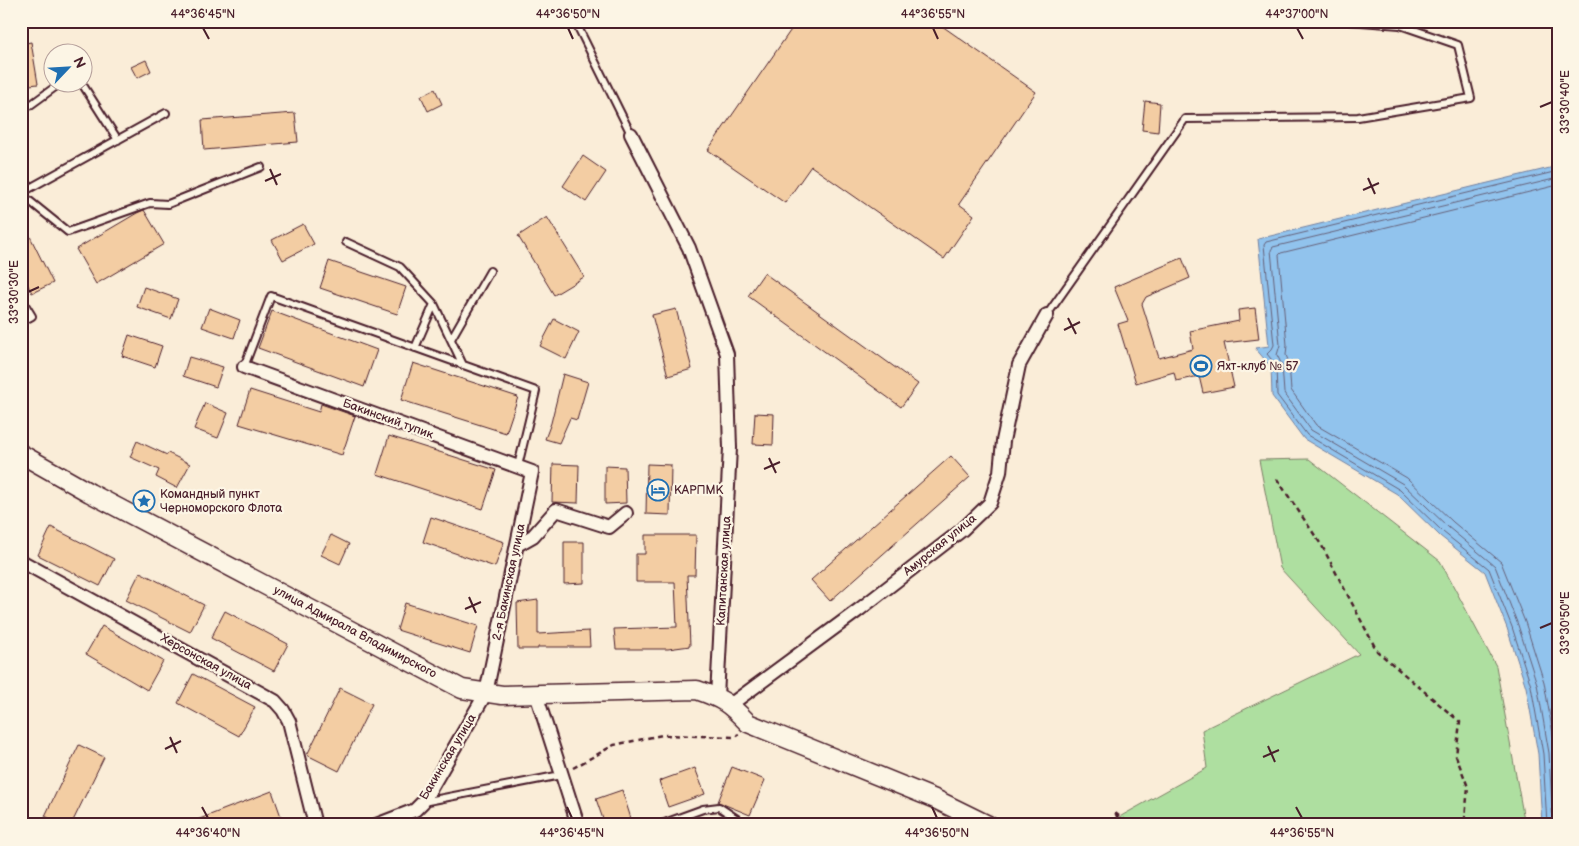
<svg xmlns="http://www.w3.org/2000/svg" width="1579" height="846" font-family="'Balsamiq Sans',sans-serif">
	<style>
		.green { fill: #aedfa0; stroke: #7c7f66 }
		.water { fill: #91c3ed; stroke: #75819f }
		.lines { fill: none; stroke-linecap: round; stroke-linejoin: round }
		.shore { stroke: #666179; stroke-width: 1 }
		.building { fill: #f3cda3; stroke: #4a1f2b }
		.lane-casing { stroke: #4a1f2b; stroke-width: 10 }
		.street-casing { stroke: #4a1f2b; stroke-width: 16 }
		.secondary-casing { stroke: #4a1f2b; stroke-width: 21 }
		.path { stroke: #4a1f2b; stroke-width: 2.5; stroke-dasharray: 5 4; stroke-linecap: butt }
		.lane { stroke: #fcf5e5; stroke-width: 6 }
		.street { stroke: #fcf5e5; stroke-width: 12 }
		.secondary { stroke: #fcf5e5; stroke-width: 18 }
		.ticks { fill: none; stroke: #4a1f2b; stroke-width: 2 }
		.labels { text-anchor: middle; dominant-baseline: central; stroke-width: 4.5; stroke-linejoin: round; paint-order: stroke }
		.poi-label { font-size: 12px; fill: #4a1f2b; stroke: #fcf5e5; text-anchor: start }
		.street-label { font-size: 12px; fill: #4a1f2b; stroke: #fcf5e5 }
		.neatline { fill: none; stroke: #4a1f2b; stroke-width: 2 }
		.ticks-label { font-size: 12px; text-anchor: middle; fill: #4a1f2b }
	</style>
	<rect width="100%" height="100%" fill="#faedd8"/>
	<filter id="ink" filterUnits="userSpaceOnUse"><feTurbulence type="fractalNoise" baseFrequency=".02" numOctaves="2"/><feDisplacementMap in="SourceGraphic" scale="10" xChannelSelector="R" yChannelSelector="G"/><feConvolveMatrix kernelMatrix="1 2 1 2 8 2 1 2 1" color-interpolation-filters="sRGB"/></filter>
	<g filter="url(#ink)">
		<!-- green -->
		<path class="green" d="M1309 459 1440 561 1496 666 1525 825H1105L1207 768 1202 730 1359 654 1280 568 1259 460Z"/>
		<!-- water -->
		<path class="water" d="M1558 166V825H1542L1538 754 1526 687 1507 628 1485 572 1440 536 1397 494 1304 439 1272 396 1271 367 1255 348 1269 346 1258 239Z"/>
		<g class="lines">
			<!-- shore -->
			<path class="shore" d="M1558 185 1281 253 1279 255 1287 345 1286 355 1289 363 1291 390 1316 425 1407 478 1453 522 1501 562 1525 622 1544 682 1556 752 1558 777
				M1547 825 1543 754 1531 686 1512 627 1489 569 1443 532 1400 490 1307 435 1277 395 1276 365 1267 354 1272 349 1274 345 1264 245 1266 242 1558 171
				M1553 825 1549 753 1537 684 1518 625 1495 566 1448 527 1403 484 1311 430 1284 393 1282 365 1277 355 1280 345 1271 250 1273 247 1558 178"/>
		</g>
		<!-- building -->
		<path class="building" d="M797 21H935L1036 92 959 204 974 215 944 259 811 166 785 203 708 150Z
			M31 42 38 84 21 86V44Z
			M146 60 151 71 137 78 131 67Z
			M435 89 442 104 428 111 421 96Z
			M1145 101 1160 103 1158 132 1142 130Z
			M295 113 298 142 204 150 202 120Z
			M583 156 606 172 586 202 563 186Z
			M144 210 164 244 96 284 76 249 137 213Z
			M547 217 584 277 554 295 518 236Z
			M21 218 53 283 32 293 21 272Z
			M303 224 314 244 283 260 272 240Z
			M1182 258 1190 278 1146 297 1142 304 1159 358 1193 349 1190 331 1239 321 1238 310 1255 308 1259 339 1224 343 1234 387 1203 393 1199 376 1176 381 1174 372 1136 383 1118 324 1128 321 1114 287Z
			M329 261 406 287 397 314 320 288Z
			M764 273 918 384 901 407 748 296Z
			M144 287 178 299 171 319 137 307Z
			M209 308 240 320 234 338 202 327Z
			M676 309 692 369 668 376 652 315Z
			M272 311 377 350 364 387 258 348Z
			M554 319 579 332 566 359 540 346Z
			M129 335 162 346 155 367 122 356Z
			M189 357 223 367 216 387 183 376Z
			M413 363 518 397 506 433 401 400Z
			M563 374 588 382 577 420 570 418 559 443 545 439 551 423Z
			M250 390 319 412 321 404 355 416 342 455 239 424Z
			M205 403 228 413 218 438 194 429Z
			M755 413 774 414 773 445 753 444Z
			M389 436 496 470 483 509 377 474Z
			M137 441 167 455 168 453 190 464 177 488 156 477 159 470 130 457Z
			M951 456 970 477 830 601 811 580Z
			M553 464 579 465 578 503 552 502Z
			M647 464 671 465 670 515 646 514Z
			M605 466 625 467 626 503 605 504Z
			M431 517 504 542 495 567 423 542Z
			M51 527 114 559 100 586 38 555Z
			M331 535 349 544 340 564 321 555Z
			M645 535H696L695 575H687L690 646 668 649H616L614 629 677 627 675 582H636V554H645Z
			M564 542H584V583L564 584Z
			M140 572 204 605 190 632 126 600Z
			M538 600V634L589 631 590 647H538V649H518L517 603Z
			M405 603 478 626 470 653 397 630Z
			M225 611 288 644 274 671 211 638Z
			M102 626 163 661 147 690 86 654Z
			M193 674 255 707 239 736 178 703Z
			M340 688 372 704 339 771 307 755Z
			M79 745 104 757 71 825H62L45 816Z
			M732 767 765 780 750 815 718 802Z
			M695 768 705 794 668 807 659 781Z
			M622 790 633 825H605L596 799Z
			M272 791 283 822 274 825H184Z"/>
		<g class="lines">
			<!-- lane casing -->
			<g class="lane-casing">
				<path id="lane" d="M575 21 631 134
					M81 82 118 140
					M21 104 29 106 62 82
					M21 193 166 113
					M21 194 68 232 150 203 168 204 261 167
					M346 242 400 267 434 304 415 348
					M21 298 32 316 21 322
					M434 304 463 365
					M1047 315 1185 119 1358 117 1471 98 1458 45 1400 25 1348 21
					M451 339 490 271
					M244 367 271 296 536 391 518 466
					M423 802 561 775
					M659 825 703 809 719 807 746 825"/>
			</g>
			<!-- street casing -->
			<g class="street-casing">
				<path id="street" d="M631 134 689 248 727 354 730 448 717 697
					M244 367 532 472 486 693 423 802 415 810 376 825
					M517 545 533 536 556 510 609 527 626 513
					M21 561 275 701 283 710 289 721 315 825
					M536 694 578 825
					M730 705 860 609 962 530 990 503 1000 472 1003 441 1019 365 1047 315"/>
			</g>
			<!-- secondary casing -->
			<g class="secondary-casing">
				<path id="secondary" d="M21 454 90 493 462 689 502 695 697 690C723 699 729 703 748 723L935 799 988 825"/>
			</g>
			<!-- path -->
			<path class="path" d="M1277 479 1322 546 1377 651 1460 722 1456 756 1468 787 1465 818 1467 825
				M573 768 614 745 662 735 733 737 739 734
				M1115 813 1131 825
				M1116 814 1120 825"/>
			<!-- lane -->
			<use href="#lane" class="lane"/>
			<!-- street -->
			<use href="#street" class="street"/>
			<!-- secondary -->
			<use href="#secondary" class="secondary"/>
		</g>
	</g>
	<!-- ticks -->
	<path class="ticks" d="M203 28 209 39M568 28 573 39M933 28 938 39M1297 28 1303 39M1540 107 1552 102M270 169 277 185M1368 178 1375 194M265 181 281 174M1363 190 1379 183M28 292 39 287M1068 318 1076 334M1064 330 1080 322M769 458 776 473M764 469 780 462M469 597 476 613M465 609 481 602M1540 628 1552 623M170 737 177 753M1268 746 1275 762M165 749 181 741M1263 757 1279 750M202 807 208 818M567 807 572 818M932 807 937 818M1296 807 1302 818"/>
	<!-- icons -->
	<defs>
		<g id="stadium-ring" transform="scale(1.125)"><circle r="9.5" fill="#fcf5e5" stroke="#1f6fb2" stroke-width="1.5"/><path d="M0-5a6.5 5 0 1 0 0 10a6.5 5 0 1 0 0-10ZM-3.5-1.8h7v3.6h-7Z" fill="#1f6fb2"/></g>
		<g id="hotel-ring" transform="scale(1.125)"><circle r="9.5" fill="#fcf5e5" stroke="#1f6fb2" stroke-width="1.5"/><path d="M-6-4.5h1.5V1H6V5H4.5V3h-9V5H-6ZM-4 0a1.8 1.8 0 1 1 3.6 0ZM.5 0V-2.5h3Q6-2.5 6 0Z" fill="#1f6fb2"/></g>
		<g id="sight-ring" transform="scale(1.125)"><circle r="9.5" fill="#fcf5e5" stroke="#1f6fb2" stroke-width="1.5"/><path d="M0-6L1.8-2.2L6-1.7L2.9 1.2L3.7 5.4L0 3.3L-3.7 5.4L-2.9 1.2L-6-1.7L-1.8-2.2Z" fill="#1f6fb2"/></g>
	</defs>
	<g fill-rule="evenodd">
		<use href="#stadium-ring" x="1201" y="366"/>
		<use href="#hotel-ring" x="658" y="490"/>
		<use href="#sight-ring" x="144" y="501"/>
	</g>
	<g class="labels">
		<!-- poi labels -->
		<g class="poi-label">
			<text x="1217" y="366">Яхт-клуб № 57</text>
			<text x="674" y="490">КАРПМК</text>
			<text x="160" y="494">Командный пункт<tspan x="160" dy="14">Черноморского Флота</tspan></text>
		</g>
		<!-- street labels -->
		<g class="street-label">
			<text transform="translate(388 419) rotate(20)">Бакинский тупик</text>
			<text transform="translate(940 545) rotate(-39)">Амурская улица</text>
			<text transform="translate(724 571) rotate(-87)">Капитанская улица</text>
			<text transform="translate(509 582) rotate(-78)">2-я Бакинская улица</text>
			<text transform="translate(355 632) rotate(28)">улица Адмирала Владимирского</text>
			<text transform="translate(206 662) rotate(29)">Херсонская улица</text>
			<text transform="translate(448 757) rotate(-59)">Бакинская улица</text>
		</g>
	</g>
	<!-- margin -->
	<rect width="1579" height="846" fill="none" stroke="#fcf5e5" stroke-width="55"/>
	<!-- north arrow -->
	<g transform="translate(68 68) rotate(65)"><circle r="24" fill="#fcf5e5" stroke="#b59f9b"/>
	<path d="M0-4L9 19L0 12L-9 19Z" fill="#1f6fb2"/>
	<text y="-8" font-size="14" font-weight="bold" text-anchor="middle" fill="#4a1f2b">N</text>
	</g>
	<rect x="28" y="28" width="1524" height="790" class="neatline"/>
	<g class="ticks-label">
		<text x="203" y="18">44°36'45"N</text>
		<text x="568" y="18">44°36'50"N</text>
		<text x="933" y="18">44°36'55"N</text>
		<text x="1297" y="18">44°37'00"N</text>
		<text transform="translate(1565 102) rotate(-90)" y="4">33°30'40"E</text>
		<text transform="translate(14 292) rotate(-90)" y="4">33°30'30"E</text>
		<text transform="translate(1565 623) rotate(-90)" y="4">33°30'50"E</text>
		<text x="208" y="837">44°36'40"N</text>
		<text x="572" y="837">44°36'45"N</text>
		<text x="937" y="837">44°36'50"N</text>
		<text x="1302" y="837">44°36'55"N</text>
	</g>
</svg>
